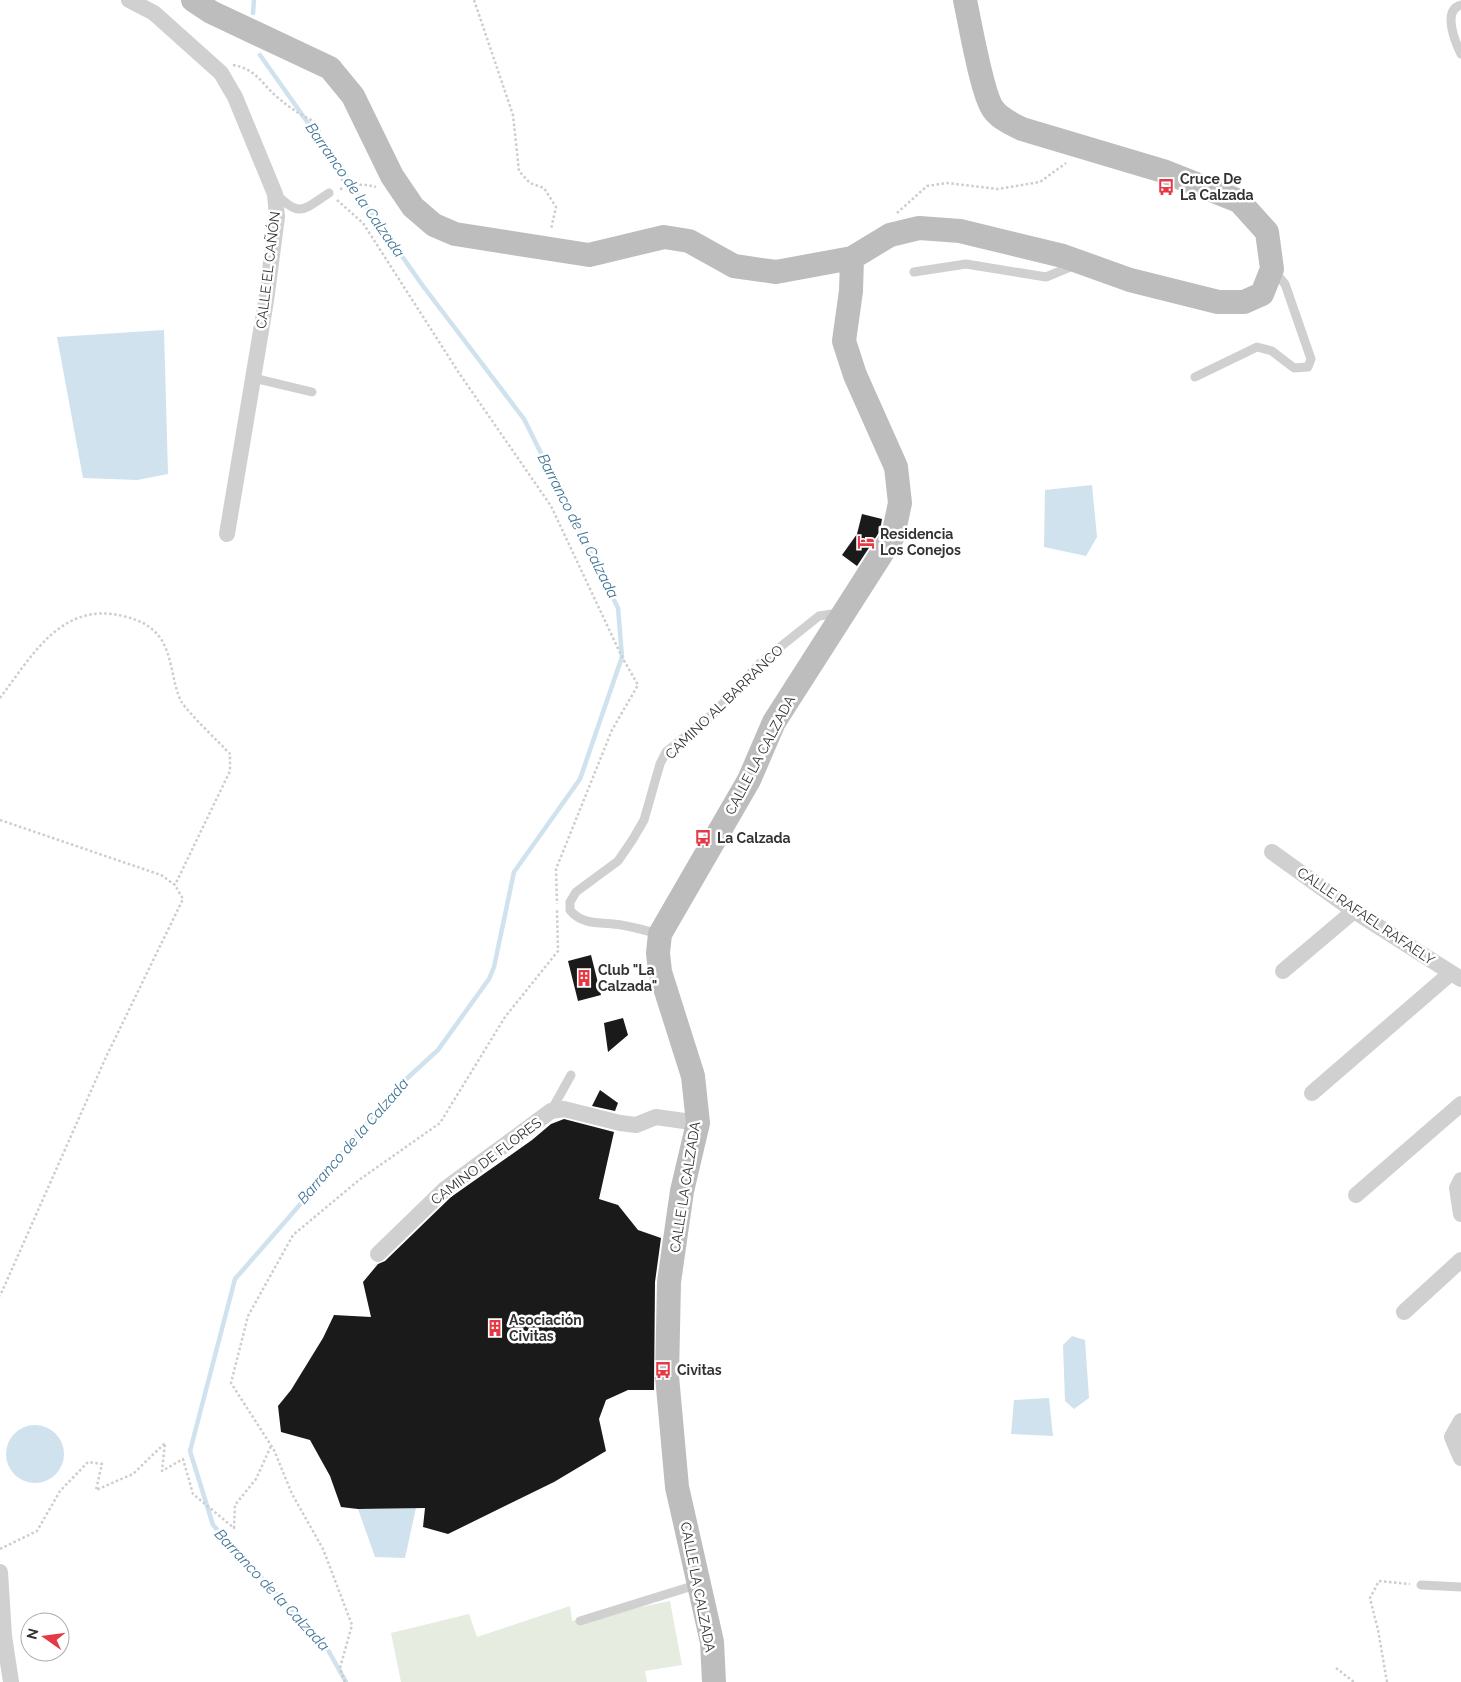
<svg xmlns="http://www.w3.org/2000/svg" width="1461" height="1682" font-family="Raleway,sans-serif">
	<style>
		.green { fill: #e6ecdf }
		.water { fill: #cfe2ee }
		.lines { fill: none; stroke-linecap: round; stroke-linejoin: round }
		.stream { stroke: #cfe2ee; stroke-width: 4.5 }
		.building { fill: #1a1a1a }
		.path { stroke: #cdcdcd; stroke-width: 2.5; stroke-dasharray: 2.5 2.5; stroke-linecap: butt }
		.service { stroke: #d0d0d0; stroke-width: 9 }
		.minor { stroke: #d0d0d0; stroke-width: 16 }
		.secondary { stroke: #bdbdbd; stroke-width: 24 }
		.labels { text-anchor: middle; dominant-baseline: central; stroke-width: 5; stroke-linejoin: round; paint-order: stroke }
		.poi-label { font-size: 14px; font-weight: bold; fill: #333; stroke: #fff; text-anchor: start }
		.street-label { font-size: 14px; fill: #333; stroke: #fff }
		.water-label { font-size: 15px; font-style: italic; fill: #3f7597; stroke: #fff }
	</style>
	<rect width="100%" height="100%" fill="#fff"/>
	<!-- green -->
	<path class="green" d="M670 1601 682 1665 645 1671 647 1682H401L391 1633 469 1614 477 1637 570 1606 572 1621Z"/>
	<!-- water -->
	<path class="water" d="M164 330 168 474 137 480 83 478 57 337Z
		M1092 485 1097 537 1086 556 1044 547 1045 490Z
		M1072 1336 1085 1340 1089 1398 1074 1409 1065 1401 1063 1345Z
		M1049 1398 1053 1436 1011 1434 1014 1400Z
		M6 1454a29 29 0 1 1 58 0a29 29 0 1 1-58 0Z
		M416 1508 405 1558 375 1557 358 1509Z"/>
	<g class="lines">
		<!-- stream -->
		<path class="stream" d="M253 13 254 0
			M260 55 423 286 524 419 618 608 622 657 580 779 514 872 494 967 489 979 438 1050 391 1093 304 1200 235 1279 190 1451 213 1525 328 1650 346 1682"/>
	</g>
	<!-- building -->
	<path class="building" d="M862 514 882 519 880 531 857 566 842 555 857 534Z
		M591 955 601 995 578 1001 568 961Z
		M623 1018 628 1035 608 1052 604 1023Z
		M600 1090 618 1103 615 1111 592 1106Z
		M564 1119 614 1132 599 1199 618 1205 638 1230 661 1238 655 1282 654 1390H628L606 1400 599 1419 606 1451 554 1482 448 1534 423 1527 425 1508 358 1509 341 1507 330 1476 310 1440 281 1432 278 1406 291 1390 323 1338 334 1315 371 1317 363 1282 378 1264 385 1261 451 1197 532 1140 551 1124Z"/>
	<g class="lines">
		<!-- path -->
		<path class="path" d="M474 0 513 115 519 171 530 183 544 188 556 207 551 229
			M233 65C256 69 261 83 277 97 290 108 302 116 317 123L330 164 347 186
			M340 189C352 185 363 183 376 187
			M337 200 363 223 459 373 551 506 622 657 638 685 612 730 556 869 557 904
			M897 213 927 186 947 183 998 189 1040 182 1066 163
			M0 698C32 656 61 601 123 616 139 620 151 625 161 639 173 658 172 683 181 701 188 713 219 742 230 754V771L175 885
			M0 820 161 875 175 885 183 899 106 1057 0 1296
			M0 1549 37 1531 60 1491 88 1462 102 1464 96 1490 133 1474 165 1443 162 1471 183 1459 193 1494 234 1528 235 1505 256 1479 271 1446
			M1336 1668 1354 1682
			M345 1682 340 1668 352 1625 323 1549 292 1494 274 1450 231 1383 248 1316 293 1235 359 1180 440 1123 505 1017 558 951 557 909
			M1387 1682 1378 1630 1370 1598 1379 1581 1410 1584"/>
		<!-- service -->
		<path class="service" d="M1461 5C1442 10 1455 42 1461 54
			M276 194C300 218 303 210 329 193
			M914 272 966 264 1046 277 1075 265
			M1195 377 1257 347 1272 351 1294 368 1308 367 1311 359 1285 284 1273 270
			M254 378 312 392
			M660 934C647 931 634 927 621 925 603 922 582 926 570 910V902L576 892 618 861 633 839 644 820 660 764 666 752 714 713 760 663 819 616 839 613
			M551 1111 571 1075
			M1421 1585 1461 1587
			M580 1621 699 1584"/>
		<!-- minor -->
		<path class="minor" d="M129 0 154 13 221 73 235 97 275 194 277 217 266 301 227 534
			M1272 852 1354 911 1461 979
			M1283 971 1354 911
			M1312 1093 1451 973
			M1461 1180 1457 1188 1461 1214
			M1356 1195 1461 1104
			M378 1254 445 1189 551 1111 564 1109 620 1123 636 1125 656 1117 698 1123
			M1404 1312 1461 1260
			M1461 1421 1452 1437 1461 1458
			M0 1572 4 1636 11 1682"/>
		<!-- secondary -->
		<path class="secondary" d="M193 0 211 12 330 68 353 96 392 176 413 207 434 225 455 234 589 255 664 237 689 241 734 266 776 272 852 258 890 235 919 228 960 231 1063 256 1130 280 1218 302H1244L1262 294 1272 269 1267 232 1239 201 1163 171 1022 129C1012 124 1000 119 993 109 982 94 970 23 965 0
			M714 1682 712 1642 677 1487 667 1376 669 1282 682 1191 698 1123 693 1076 660 972 658 953 660 934 749 780 774 722 893 536 900 503 896 467 855 375 844 341 851 291 852 258"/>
	</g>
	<!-- icons -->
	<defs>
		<g id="bus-bare" transform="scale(1.35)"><path d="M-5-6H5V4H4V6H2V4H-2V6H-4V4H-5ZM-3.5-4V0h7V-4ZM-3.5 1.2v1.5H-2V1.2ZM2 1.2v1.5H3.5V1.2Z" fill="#e63946" stroke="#fff" stroke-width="2.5" paint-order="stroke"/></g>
		<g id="hotel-bare" transform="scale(1.35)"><path d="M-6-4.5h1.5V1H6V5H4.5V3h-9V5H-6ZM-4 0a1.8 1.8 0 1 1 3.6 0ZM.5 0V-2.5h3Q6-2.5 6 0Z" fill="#e63946" stroke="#fff" stroke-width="2.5" paint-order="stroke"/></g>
		<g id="building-bare" transform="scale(1.35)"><path d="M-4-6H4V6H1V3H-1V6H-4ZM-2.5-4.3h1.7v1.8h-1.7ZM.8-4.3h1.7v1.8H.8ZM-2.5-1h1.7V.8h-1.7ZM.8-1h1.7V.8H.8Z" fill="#e63946" stroke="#fff" stroke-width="2.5" paint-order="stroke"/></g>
	</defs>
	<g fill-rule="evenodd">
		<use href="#bus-bare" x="1166" y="187"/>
		<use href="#hotel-bare" x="866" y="542"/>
		<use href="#bus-bare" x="703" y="838"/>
		<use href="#building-bare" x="584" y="978"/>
		<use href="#building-bare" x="495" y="1328"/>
		<use href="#bus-bare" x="663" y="1370"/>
	</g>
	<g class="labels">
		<!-- poi labels -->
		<g class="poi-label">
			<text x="1180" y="179">Cruce De<tspan x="1180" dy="16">La Calzada</tspan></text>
			<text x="880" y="534">Residencia<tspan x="880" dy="16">Los Conejos</tspan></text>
			<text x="717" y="838">La Calzada</text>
			<text x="598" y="970">Club "La<tspan x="598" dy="16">Calzada"</tspan></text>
			<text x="509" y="1320">Asociación<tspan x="509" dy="16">Civitas</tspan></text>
			<text x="677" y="1370">Civitas</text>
		</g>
		<!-- street labels -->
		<g class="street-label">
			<text transform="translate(268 270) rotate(-83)">CALLE EL CAÑÓN</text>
			<text transform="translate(724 702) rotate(-44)">CAMINO AL BARRANCO</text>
			<text transform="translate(760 755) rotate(-62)">CALLE LA CALZADA</text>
			<text transform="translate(1366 916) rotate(34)">CALLE RAFAEL RAFAELY</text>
			<text transform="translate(486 1161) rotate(-37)">CAMINO DE FLORES</text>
			<text transform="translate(685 1187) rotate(-81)">CALLE LA CALZADA</text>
			<text transform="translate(698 1587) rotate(79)">CALLE LA CALZADA</text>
		</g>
		<!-- water labels -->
		<g class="water-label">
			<text transform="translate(355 190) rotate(55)">Barranco de la Calzada</text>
			<text transform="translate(578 526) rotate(63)">Barranco de la Calzada</text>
			<text transform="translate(353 1141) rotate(-49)">Barranco de la Calzada</text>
			<text transform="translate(272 1590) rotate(47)">Barranco de la Calzada</text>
		</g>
	</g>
	<!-- north arrow -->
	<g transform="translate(45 1637) rotate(284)"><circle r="24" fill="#ffffff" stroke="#adadad"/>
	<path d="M0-4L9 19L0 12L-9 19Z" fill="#e63946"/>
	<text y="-8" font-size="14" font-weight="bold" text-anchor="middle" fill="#333333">N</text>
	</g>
</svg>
